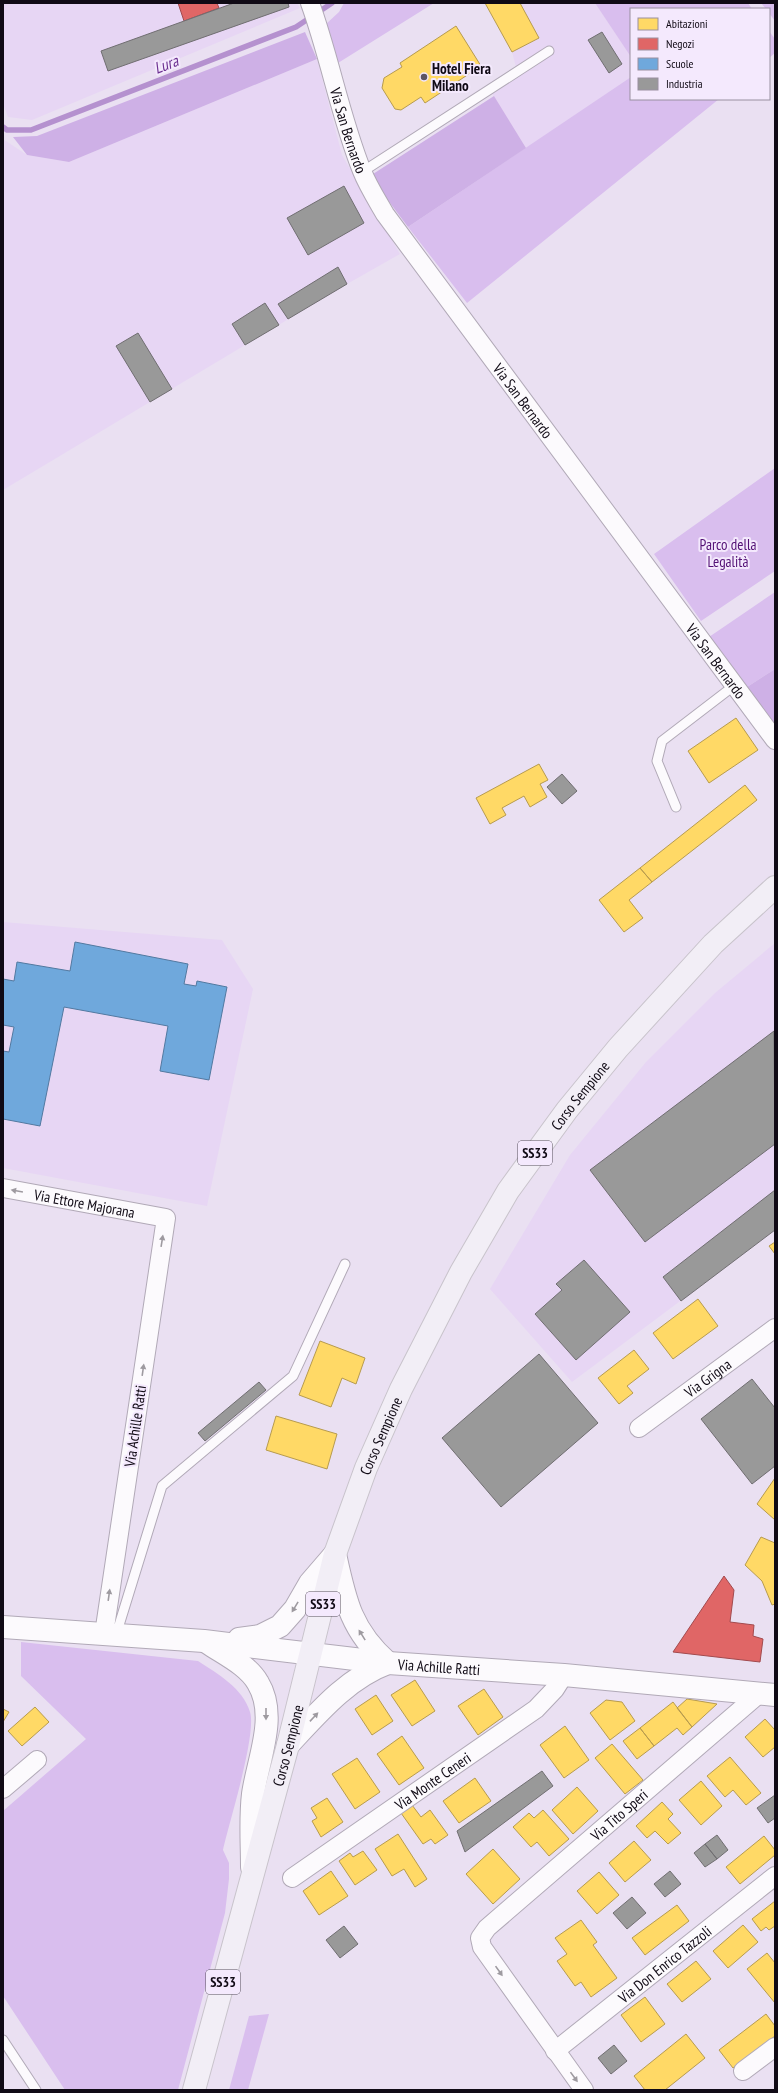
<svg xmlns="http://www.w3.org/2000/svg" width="778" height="2093" font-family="'PT Sans Narrow',sans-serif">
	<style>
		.built { fill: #e7d6f4 }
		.green { fill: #d9beee }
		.forest { fill: #ceb0e6 }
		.homes { fill: #ffd966; stroke: #b79b4e }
		.shops { fill: #e06666; stroke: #a24a4e }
		.schools { fill: #6fa8dc; stroke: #5279a0 }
		.industry { fill: #999; stroke: #706e71 }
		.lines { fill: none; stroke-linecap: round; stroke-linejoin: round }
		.stream { stroke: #b591cf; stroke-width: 5.5 }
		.service-casing { stroke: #b1a9b7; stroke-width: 11 }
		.minor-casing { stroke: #b1a9b7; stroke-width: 20 }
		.tertiary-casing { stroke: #b1a9b7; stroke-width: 24 }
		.primary-casing { stroke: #c8c3cb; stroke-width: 24 }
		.service { stroke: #fcfafd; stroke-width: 9 }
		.minor { stroke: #fcfafd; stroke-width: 18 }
		.tertiary { stroke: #fcfafd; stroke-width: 22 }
		.primary { stroke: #f2eef6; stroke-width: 22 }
		.oneway { fill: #9e9aa0 }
		.poi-dot { fill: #5c5562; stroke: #f4e9fd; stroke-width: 1.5 }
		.labels { text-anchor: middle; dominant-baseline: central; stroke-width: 4; stroke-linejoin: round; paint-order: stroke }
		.shield { fill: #f4e9fd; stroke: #544d5b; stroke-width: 1 }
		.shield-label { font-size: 14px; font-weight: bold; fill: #100a15 }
		.poi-label { font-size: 15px; font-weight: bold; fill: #100a15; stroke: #f4e9fd; text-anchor: start }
		.street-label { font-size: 15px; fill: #100a15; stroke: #f4e9fd }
		.park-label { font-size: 15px; fill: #531175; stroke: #f4e9fd }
		.water-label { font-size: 16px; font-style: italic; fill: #6b2f90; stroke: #f4e9fd }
	</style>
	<rect width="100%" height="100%" fill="#eae0f2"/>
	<!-- built -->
	<path class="built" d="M3 3H297L300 8 32 120 8 117 3 104Z
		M485 3H595L631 57V77L526 148 487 85 516 67 512 52Z
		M317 59 342 155 400 254 347 284 3 490V139L27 155 69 162Z
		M3 922 222 940 253 989 207 1206 3 1168Z
		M775 943V1230L572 1382 490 1289 570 1155 646 1062 715 993Z"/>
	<!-- green -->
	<path class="green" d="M344 3H434L338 63 326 24 339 12Z
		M595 3H748L752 9H631V57Z
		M761 3H775V21L769 13V9H766Z
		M769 31 775 39V53L769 58Z
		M631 77V99H719L467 303 408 227Z
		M775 468V571L701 621 654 554Z
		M775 592V669L747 687 709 637Z
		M21 1642 198 1661C218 1674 243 1688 250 1712 257 1734 229 1823 223 1850L229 1863V1879L225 1913 178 2090H65L3 1996V1811L86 1739 21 1676Z
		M269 2014 248 2090H229L249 2016Z"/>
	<!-- forest -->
	<path class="forest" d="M305 32 317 59 69 162 27 155 13 137 37 136Z
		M494 96 526 148 408 227 378 187 373 174Z
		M775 669V725L747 687Z"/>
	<!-- homes -->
	<path class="homes" d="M485 3H520L539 38 512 52Z
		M456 26 481 66 425 103 421 97 401 110 395 109 382 88 384 78 402 67 400 63Z
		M736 718 758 750 709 783 688 751Z
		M539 764 548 780 540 784 547 797 530 807 524 796 502 808 506 815 490 824 476 798Z
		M745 785 757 800 652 882 640 868Z
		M640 868 652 882 629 900 643 918 624 932 599 900Z
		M775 1242V1254L769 1246Z
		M698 1299 718 1326 673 1359 653 1333Z
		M320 1341 365 1358 356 1384 342 1378 331 1407 299 1395Z
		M634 1350 649 1369 627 1386 633 1393 619 1404 598 1378Z
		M276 1416 337 1434 327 1469 266 1450Z
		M775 1478V1520L757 1504Z
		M761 1537 775 1543V1604L772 1605 762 1581 745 1565Z
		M415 1680 435 1711 412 1726 391 1695Z
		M484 1689 503 1717 478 1735 458 1706Z
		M376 1695 393 1721 372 1735 355 1709Z
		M687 1699 717 1704 692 1727 677 1708Z
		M606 1700 622 1702 635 1721 610 1740 590 1713Z
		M673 1702 692 1727 683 1735 677 1728 654 1746 640 1728Z
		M35 1707 49 1722 22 1746 8 1731Z
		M3 1709 9 1712 3 1722Z
		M765 1719 775 1730V1747L763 1757 745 1737Z
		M565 1726 589 1760 564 1778 540 1745Z
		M640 1728 654 1746 637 1759 623 1741Z
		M402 1736 424 1768 399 1785 377 1754Z
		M612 1744 643 1780 625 1794 595 1758Z
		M730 1757 761 1793 746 1805 733 1790 725 1797 707 1776Z
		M357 1758 380 1792 355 1809 332 1774Z
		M475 1778 491 1801 459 1823 443 1801Z
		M701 1781 722 1806 701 1825 679 1800Z
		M577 1787 598 1811 573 1834 552 1810Z
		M327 1798 343 1822 321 1837 312 1821 317 1818 311 1808Z
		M662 1802 673 1814 668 1819 681 1833 668 1844 655 1831 647 1838 636 1826Z
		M412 1805 421 1817 430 1810 448 1835 435 1844 431 1839 423 1844 401 1813Z
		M543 1810 569 1839 549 1856 537 1842 531 1847 513 1827 529 1813 534 1818Z
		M398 1834 427 1879 415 1887 404 1869 392 1876 375 1849Z
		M764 1836 775 1850V1855L740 1884 726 1867Z
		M634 1841 651 1860 625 1882 609 1863Z
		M493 1849 520 1879 493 1904 466 1874Z
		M363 1851 377 1870 355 1885 339 1861 350 1853 353 1857Z
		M331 1871 348 1896 319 1915 303 1891Z
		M599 1872 619 1895 597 1914 577 1891Z
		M775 1901V1926L769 1930 766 1927 761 1931 752 1919Z
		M677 1905 689 1921 645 1955 632 1938Z
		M581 1920 597 1942 593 1945 617 1978 591 1997 581 1982 575 1986 557 1961 567 1954 555 1938Z
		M743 1925 758 1942 728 1968 713 1951Z
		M767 1953 775 1963V2003L747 1969Z
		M696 1961 711 1979 682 2002 667 1984Z
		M645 1997 665 2024 641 2042 621 2015Z
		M766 2014 775 2026V2036L733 2068 719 2050Z
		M686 2034 705 2058 665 2090H645L634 2076Z"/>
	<!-- shops -->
	<path class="shops" d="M178 3H217L219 8 184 21Z
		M724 1576 734 1590 730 1622 754 1625 753 1636 763 1639 760 1662 673 1652Z"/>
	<!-- schools -->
	<path class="schools" d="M75 942 188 964 184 984 196 986 197 981 227 987 209 1080 160 1071 168 1026 64 1007 40 1126 3 1119V1051L9 1052 14 1027 3 1025V979L14 981 17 962 70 971Z"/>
	<!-- industry -->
	<path class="industry" d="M234 3H288L289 7 108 71 101 51Z
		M602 32 622 64 609 73 588 40Z
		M344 186 364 223 308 255 287 218Z
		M338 267 347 284 288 319 278 304Z
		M265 303 279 325 245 345 232 324Z
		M138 333 172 389 150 402 116 346Z
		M562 774 577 791 562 804 547 787Z
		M774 1031 775 1144 645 1242 590 1170Z
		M775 1190V1230L681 1301 663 1277Z
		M584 1260 630 1312 576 1360 535 1314 562 1290 556 1284Z
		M539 1354 598 1423 501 1507 442 1438Z
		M752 1379 775 1408V1466L752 1484 701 1419Z
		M259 1382 266 1390 205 1441 198 1433Z
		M542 1771 553 1786 465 1852 457 1831Z
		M775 1795V1818L768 1823 757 1808Z
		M717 1835 728 1850 717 1859 705 1844Z
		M705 1844 717 1859 705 1867 694 1853Z
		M670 1871 681 1884 665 1897 654 1884Z
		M632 1897 646 1913 627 1929 613 1913Z
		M344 1926 358 1944 340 1958 326 1940Z
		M614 2045 627 2061 611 2074 598 2058Z"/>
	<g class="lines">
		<!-- stream -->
		<path class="stream" d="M3 127 7 130H31L296 27 332 3"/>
		<!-- service casing -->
		<g class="service-casing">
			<path id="service" d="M362 172 549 51
				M676 807 657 761 662 741 735 685
				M116 1635 162 1486 293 1376 345 1264
				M3 2040 36 2090"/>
		</g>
		<!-- minor casing -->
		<g class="minor-casing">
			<g id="minor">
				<path id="s1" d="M310 3C330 58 340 116 362 171 368 186 377 200 385 214L775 740"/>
				<path id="s2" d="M3 1188 166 1218 104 1634"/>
				<path id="s3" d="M639 1428 775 1328"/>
				<path d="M3 1789 37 1760"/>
				<path id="s4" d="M292 1878 536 1709 555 1689 564 1675"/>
				<path id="s5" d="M555 2051 775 1876"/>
				<path d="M743 2071 775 2047"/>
				<path id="s6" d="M584 2090 482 1947 480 1938 487 1928 760 1693"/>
			</g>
		</g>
		<!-- tertiary casing -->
		<g class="tertiary-casing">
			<g id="tertiary">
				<path d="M335 1554C345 1600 351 1631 388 1663"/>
				<path id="s7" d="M3 1627 204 1641 388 1663 564 1675 775 1695"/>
				<path d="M239 1639 260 1636 280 1626 295 1609 310 1583 335 1554"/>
				<path d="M208 1643C224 1654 248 1665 258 1683 278 1716 258 1759 253 1794 250 1818 252 1843 252 1867"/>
				<path d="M288 1745C317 1714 347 1678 388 1663"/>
			</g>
		</g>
		<!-- primary casing -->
		<g class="primary-casing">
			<g id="primary">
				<path id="s8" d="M194 2090 288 1745 335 1554 366 1468 401 1389 461 1272 508 1191 567 1110 618 1048 713 944 775 887"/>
			</g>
		</g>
		<!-- service -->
		<use href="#service" class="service"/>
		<!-- minor -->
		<use href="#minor" class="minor"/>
		<!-- tertiary -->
		<use href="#tertiary" class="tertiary"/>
		<!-- primary -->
		<use href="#primary" class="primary"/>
	</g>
	<!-- one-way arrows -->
	<defs><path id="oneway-solid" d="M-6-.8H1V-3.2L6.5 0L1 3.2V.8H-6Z"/></defs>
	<g class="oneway">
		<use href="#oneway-solid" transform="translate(17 1191) rotate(-170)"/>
		<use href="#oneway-solid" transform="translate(162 1241) rotate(-81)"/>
		<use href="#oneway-solid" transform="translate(143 1370) rotate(-82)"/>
		<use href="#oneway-solid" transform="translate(109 1595) rotate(-82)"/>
		<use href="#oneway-solid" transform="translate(295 1607) rotate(121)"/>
		<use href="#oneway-solid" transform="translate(362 1635) rotate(-122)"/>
		<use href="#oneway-solid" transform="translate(266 1714) rotate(90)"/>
		<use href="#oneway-solid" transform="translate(314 1717) rotate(-47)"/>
		<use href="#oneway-solid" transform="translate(499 1971) rotate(55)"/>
		<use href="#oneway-solid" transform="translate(574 2077) rotate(54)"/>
	</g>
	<!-- markers -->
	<circle class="poi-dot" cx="424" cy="77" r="4"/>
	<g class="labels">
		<!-- shield labels -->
		<g class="shield">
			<rect x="518" y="1141" width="34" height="24" rx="3"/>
			<rect x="306" y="1592" width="34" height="24" rx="3"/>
			<rect x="206" y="1970" width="34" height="24" rx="3"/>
		</g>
		<g class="shield-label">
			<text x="535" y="1153">SS33</text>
			<text x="323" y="1604">SS33</text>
			<text x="223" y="1982">SS33</text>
		</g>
		<!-- poi labels -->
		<g class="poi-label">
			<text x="432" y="68">Hotel Fiera<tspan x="432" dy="17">Milano</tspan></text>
		</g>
		<!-- street labels -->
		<g class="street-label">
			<text stroke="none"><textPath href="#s1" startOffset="133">Via San Bernardo</textPath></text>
			<text stroke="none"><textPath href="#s1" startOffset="457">Via San Bernardo</textPath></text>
			<text stroke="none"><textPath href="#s1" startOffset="781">Via San Bernardo</textPath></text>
			<text stroke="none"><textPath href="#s8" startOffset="1077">Corso Sempione</textPath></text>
			<text stroke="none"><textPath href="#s2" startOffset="83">Via Ettore Majorana</textPath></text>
			<text stroke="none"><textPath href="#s3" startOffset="85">Via Grigna</textPath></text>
			<text transform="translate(135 1426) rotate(-82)">Via Achille Ratti</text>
			<text stroke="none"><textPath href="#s8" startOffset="681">Corso Sempione</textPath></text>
			<text stroke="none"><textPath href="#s7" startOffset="438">Via Achille Ratti</textPath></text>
			<text stroke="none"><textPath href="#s8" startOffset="357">Corso Sempione</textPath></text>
			<text stroke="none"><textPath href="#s4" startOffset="171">Via Monte Ceneri</textPath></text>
			<text stroke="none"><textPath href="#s6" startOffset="371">Via Tito Speri</textPath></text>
			<text stroke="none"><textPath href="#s5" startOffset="140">Via Don Enrico Tazzoli</textPath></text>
		</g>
		<!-- park labels -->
		<g class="park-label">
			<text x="728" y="544">Parco della<tspan x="728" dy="17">Legalità</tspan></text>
		</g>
		<!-- water labels -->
		<g class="water-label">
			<text transform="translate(166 64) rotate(-21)">Lura</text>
		</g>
	</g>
	<!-- border -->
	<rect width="778" height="2093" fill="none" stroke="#100a15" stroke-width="8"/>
	<!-- legend -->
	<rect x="630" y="8" width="140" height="92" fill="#f4e9fd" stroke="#9990a0"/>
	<rect x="638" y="18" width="20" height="12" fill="#ffd966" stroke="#9990a0"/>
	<text x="666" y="28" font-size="12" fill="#100a15">Abitazioni</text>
	<rect x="638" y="38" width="20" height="12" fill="#e06666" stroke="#9990a0"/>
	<text x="666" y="48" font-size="12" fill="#100a15">Negozi</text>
	<rect x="638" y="58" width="20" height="12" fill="#6fa8dc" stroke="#9990a0"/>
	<text x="666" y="68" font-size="12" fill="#100a15">Scuole</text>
	<rect x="638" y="78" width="20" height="12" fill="#999999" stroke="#9990a0"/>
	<text x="666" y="88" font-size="12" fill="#100a15">Industria</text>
</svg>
